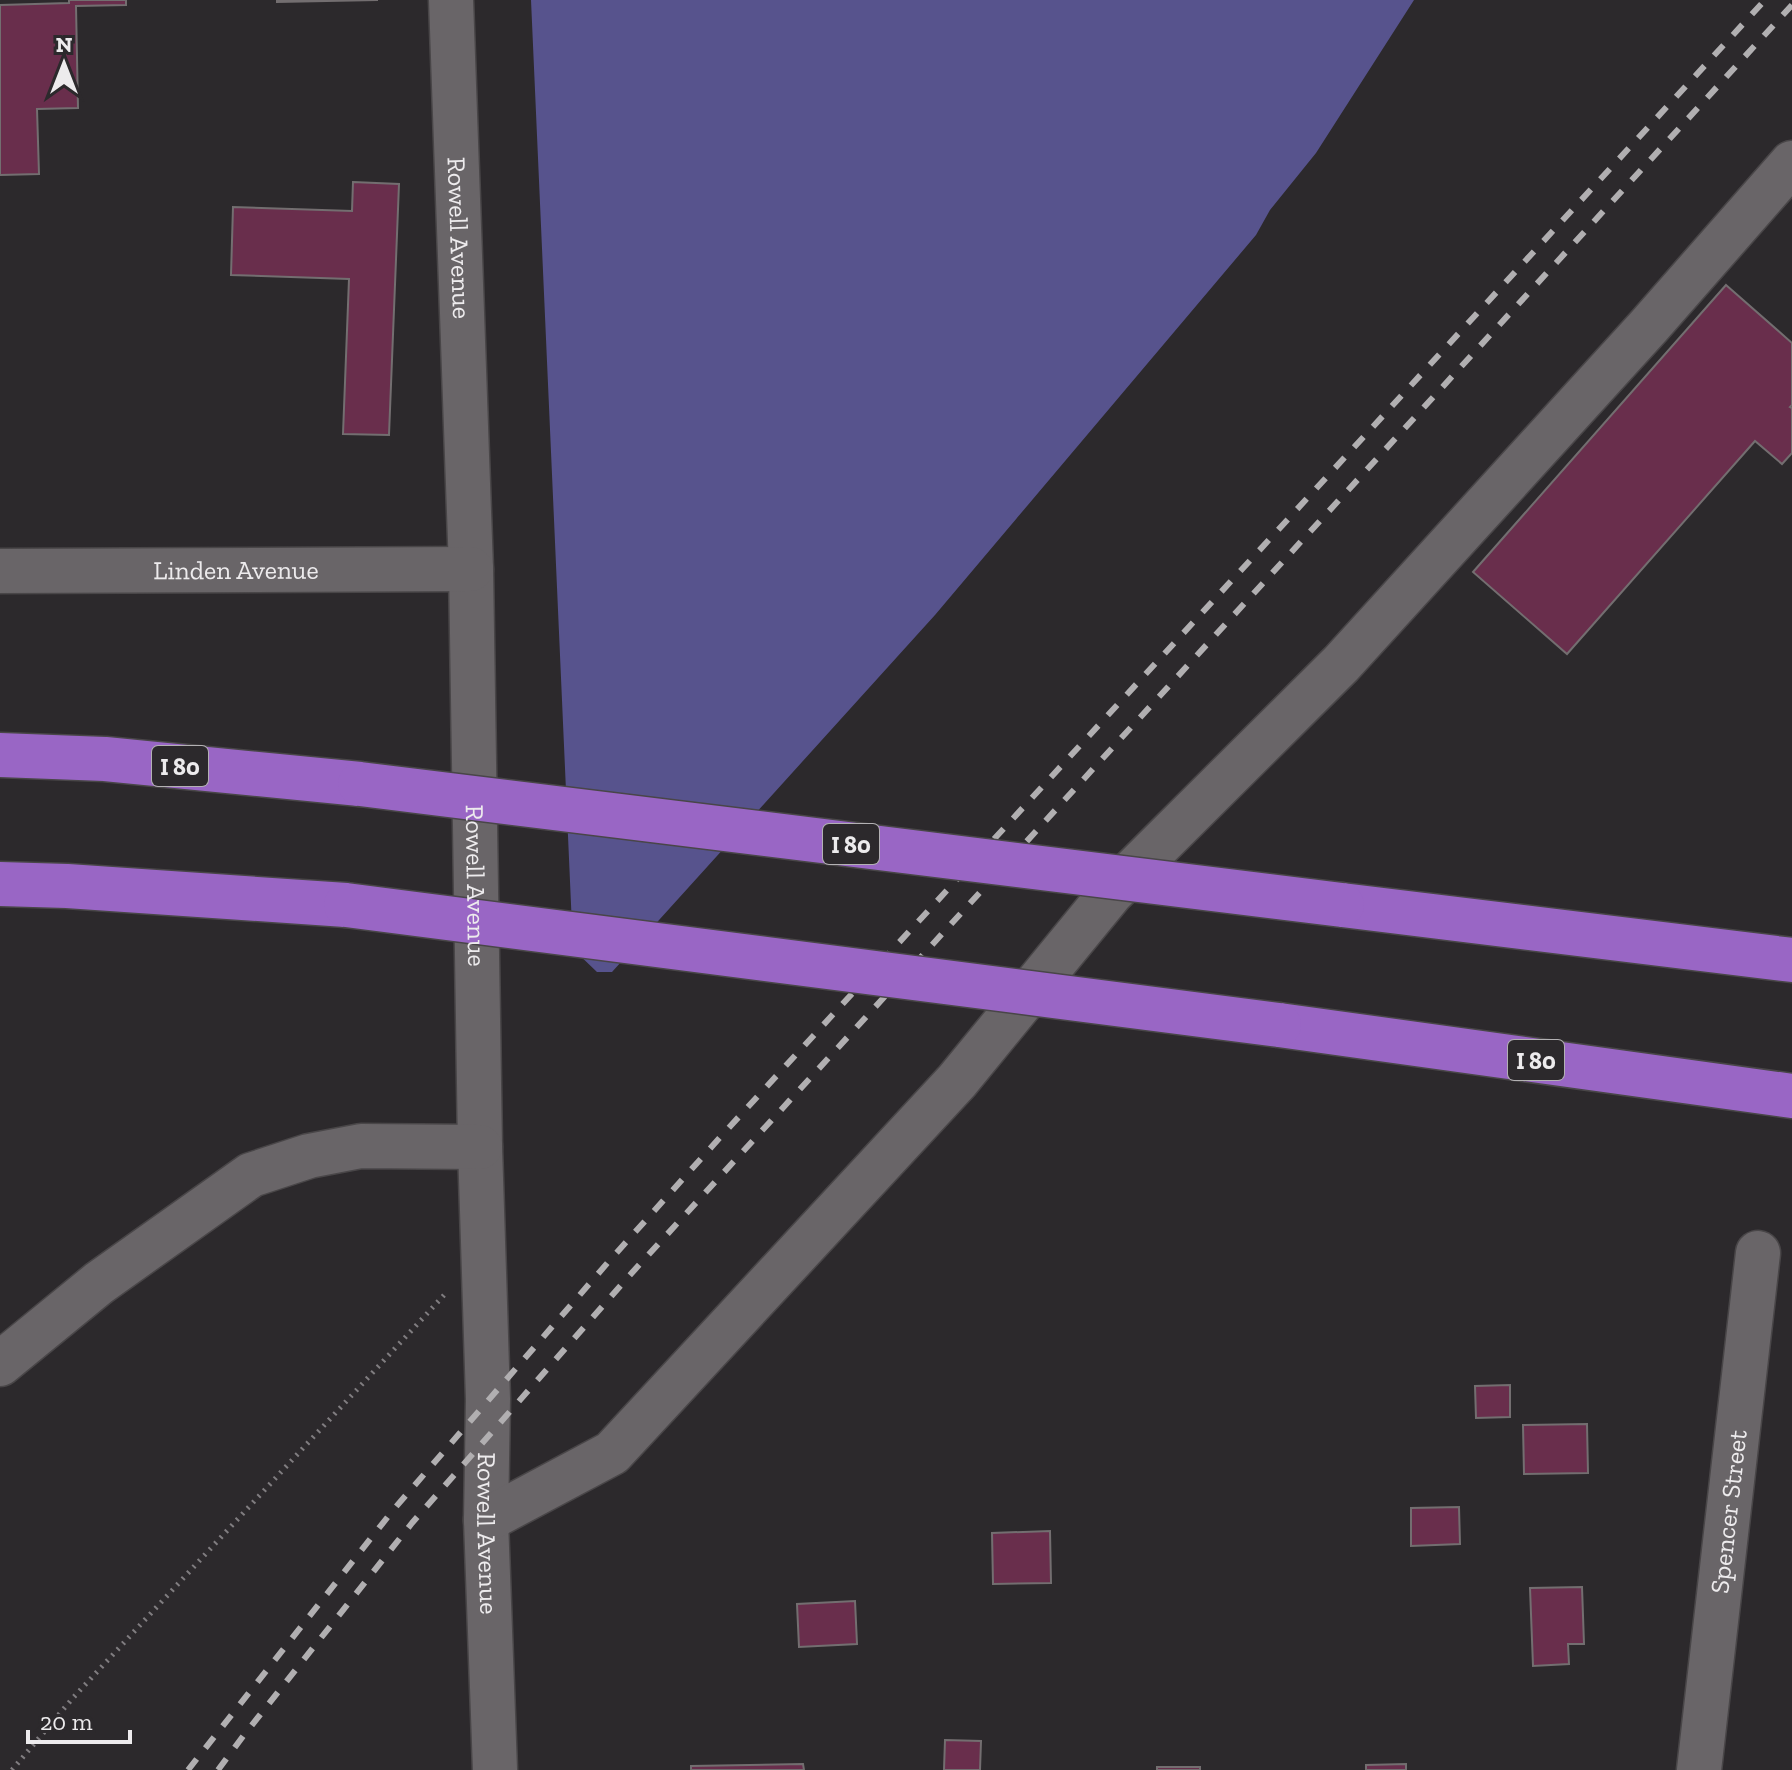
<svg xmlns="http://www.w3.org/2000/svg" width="1792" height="1770" font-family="'Zilla Slab',serif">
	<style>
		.water { fill: #57538d }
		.building { fill: #692e4c; stroke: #736e70; stroke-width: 2 }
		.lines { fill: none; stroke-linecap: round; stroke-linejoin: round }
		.minor-casing { stroke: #494648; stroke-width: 47 }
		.highway-casing { stroke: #494648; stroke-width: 47 }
		.path { stroke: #807d80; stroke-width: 5; stroke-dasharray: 2 6; stroke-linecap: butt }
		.minor { stroke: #696568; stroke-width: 44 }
		.highway { stroke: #9966c5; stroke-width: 44 }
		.rail { stroke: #b1afb1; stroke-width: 6; stroke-dasharray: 14 14; stroke-linecap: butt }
		.highway-bridge-casing { stroke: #494648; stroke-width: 47; stroke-linecap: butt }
		.highway-bridge { stroke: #9966c5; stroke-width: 44 }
		.labels { text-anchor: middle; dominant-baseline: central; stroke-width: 7; stroke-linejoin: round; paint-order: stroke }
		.shield { fill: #2c292c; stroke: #b3b1b3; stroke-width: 2 }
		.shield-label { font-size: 24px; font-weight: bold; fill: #edebed }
		.street-label { font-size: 26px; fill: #edebed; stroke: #2c292c }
	</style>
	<rect width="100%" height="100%" fill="#2c292c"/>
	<!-- water -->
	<path class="water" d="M531 0H1414L1316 153 1270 210 1256 235 935 615 612 972H597L573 949Z"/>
	<!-- building -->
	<path class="building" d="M69 0H126V5L76 6 78 108 37 109 39 174 0 175V5L69 3Z
		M277 0H378L277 2Z
		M353 182 399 184 389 435 343 434 349 279 231 275 233 207 352 211Z
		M1726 285 1792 343V405L1790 407 1792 408V453L1782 464 1755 441 1567 654 1473 572Z
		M1510 1385V1417L1476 1418 1475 1386Z
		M1587 1424 1588 1473 1524 1474 1523 1425Z
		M1459 1507 1460 1544 1411 1546V1508Z
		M1050 1531 1051 1583 993 1584 992 1533Z
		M1582 1587 1584 1644H1568L1569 1664 1533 1666 1530 1588Z
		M855 1601 857 1644 799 1647 797 1604Z
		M945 1740 981 1741 980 1770H944Z
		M803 1764 804 1770H691V1766Z
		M1406 1764V1770H1366V1765Z
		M1157 1767H1200V1770H1157Z"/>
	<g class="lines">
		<!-- minor casing -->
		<g class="minor-casing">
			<g id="minor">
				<path id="s1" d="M451 0 471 569 480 1147 488 1399 486 1520 495 1770"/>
				<path id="s2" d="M0 571 471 569"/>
				<path d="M0 1364 99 1283 251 1175 309 1156 361 1146 480 1147"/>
				<path d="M486 1520 612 1453 957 1081 1111 893 1341 664 1649 326 1792 163"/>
				<path id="s3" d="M1699 1770 1758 1253"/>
			</g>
		</g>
		<!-- highway casing -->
		<g class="highway-casing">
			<path id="highway" d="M0 755 105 759 360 784
				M0 884 67 886 346 905
				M1342 905 1792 960
				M1279 1025 1792 1096"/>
		</g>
		<!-- path -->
		<path class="path" d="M12 1770 72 1699 446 1293"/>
		<!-- minor -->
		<use href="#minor" class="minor"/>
		<!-- highway -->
		<use href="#highway" class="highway"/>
		<!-- rail -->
		<path class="rail" d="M188 1770 394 1509 610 1260 724 1133 1765 0
			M218 1770 244 1735 412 1523 629 1276 1792 5"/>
		<!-- highway-bridge casing -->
		<g class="highway-bridge-casing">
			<path id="highway-bridge" d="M360 784 1342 905
				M346 905 1279 1025"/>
		</g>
		<!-- highway-bridge -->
		<use href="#highway-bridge" class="highway-bridge"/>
	</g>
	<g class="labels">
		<!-- shield labels -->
		<g class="shield">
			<rect x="152" y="746" width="56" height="40" rx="6"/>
			<rect x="823" y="824" width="56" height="40" rx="6"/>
			<rect x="1508" y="1040" width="56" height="40" rx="6"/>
		</g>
		<g class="shield-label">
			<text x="180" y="766">I 80</text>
			<text x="851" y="844">I 80</text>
			<text x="1536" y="1060">I 80</text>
		</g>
		<!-- street labels -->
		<g class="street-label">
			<text stroke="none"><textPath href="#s1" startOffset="238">Rowell Avenue</textPath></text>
			<text stroke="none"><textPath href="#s2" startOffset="236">Linden Avenue</textPath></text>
			<text stroke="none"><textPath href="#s1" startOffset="886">Rowell Avenue</textPath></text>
			<text stroke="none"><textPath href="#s3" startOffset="260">Spencer Street</textPath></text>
			<text stroke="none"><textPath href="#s1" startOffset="1534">Rowell Avenue</textPath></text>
		</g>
	</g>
	<!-- north arrow -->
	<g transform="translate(64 64)" stroke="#2c292c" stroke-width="6" paint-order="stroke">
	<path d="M0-6L14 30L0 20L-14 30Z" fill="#edebed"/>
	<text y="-12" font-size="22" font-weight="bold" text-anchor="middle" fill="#edebed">N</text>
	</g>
	<!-- scale -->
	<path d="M28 1730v12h102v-12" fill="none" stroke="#edebed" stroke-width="4"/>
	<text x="40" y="1730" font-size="24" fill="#edebed" stroke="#2c292c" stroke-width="6" paint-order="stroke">20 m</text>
</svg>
